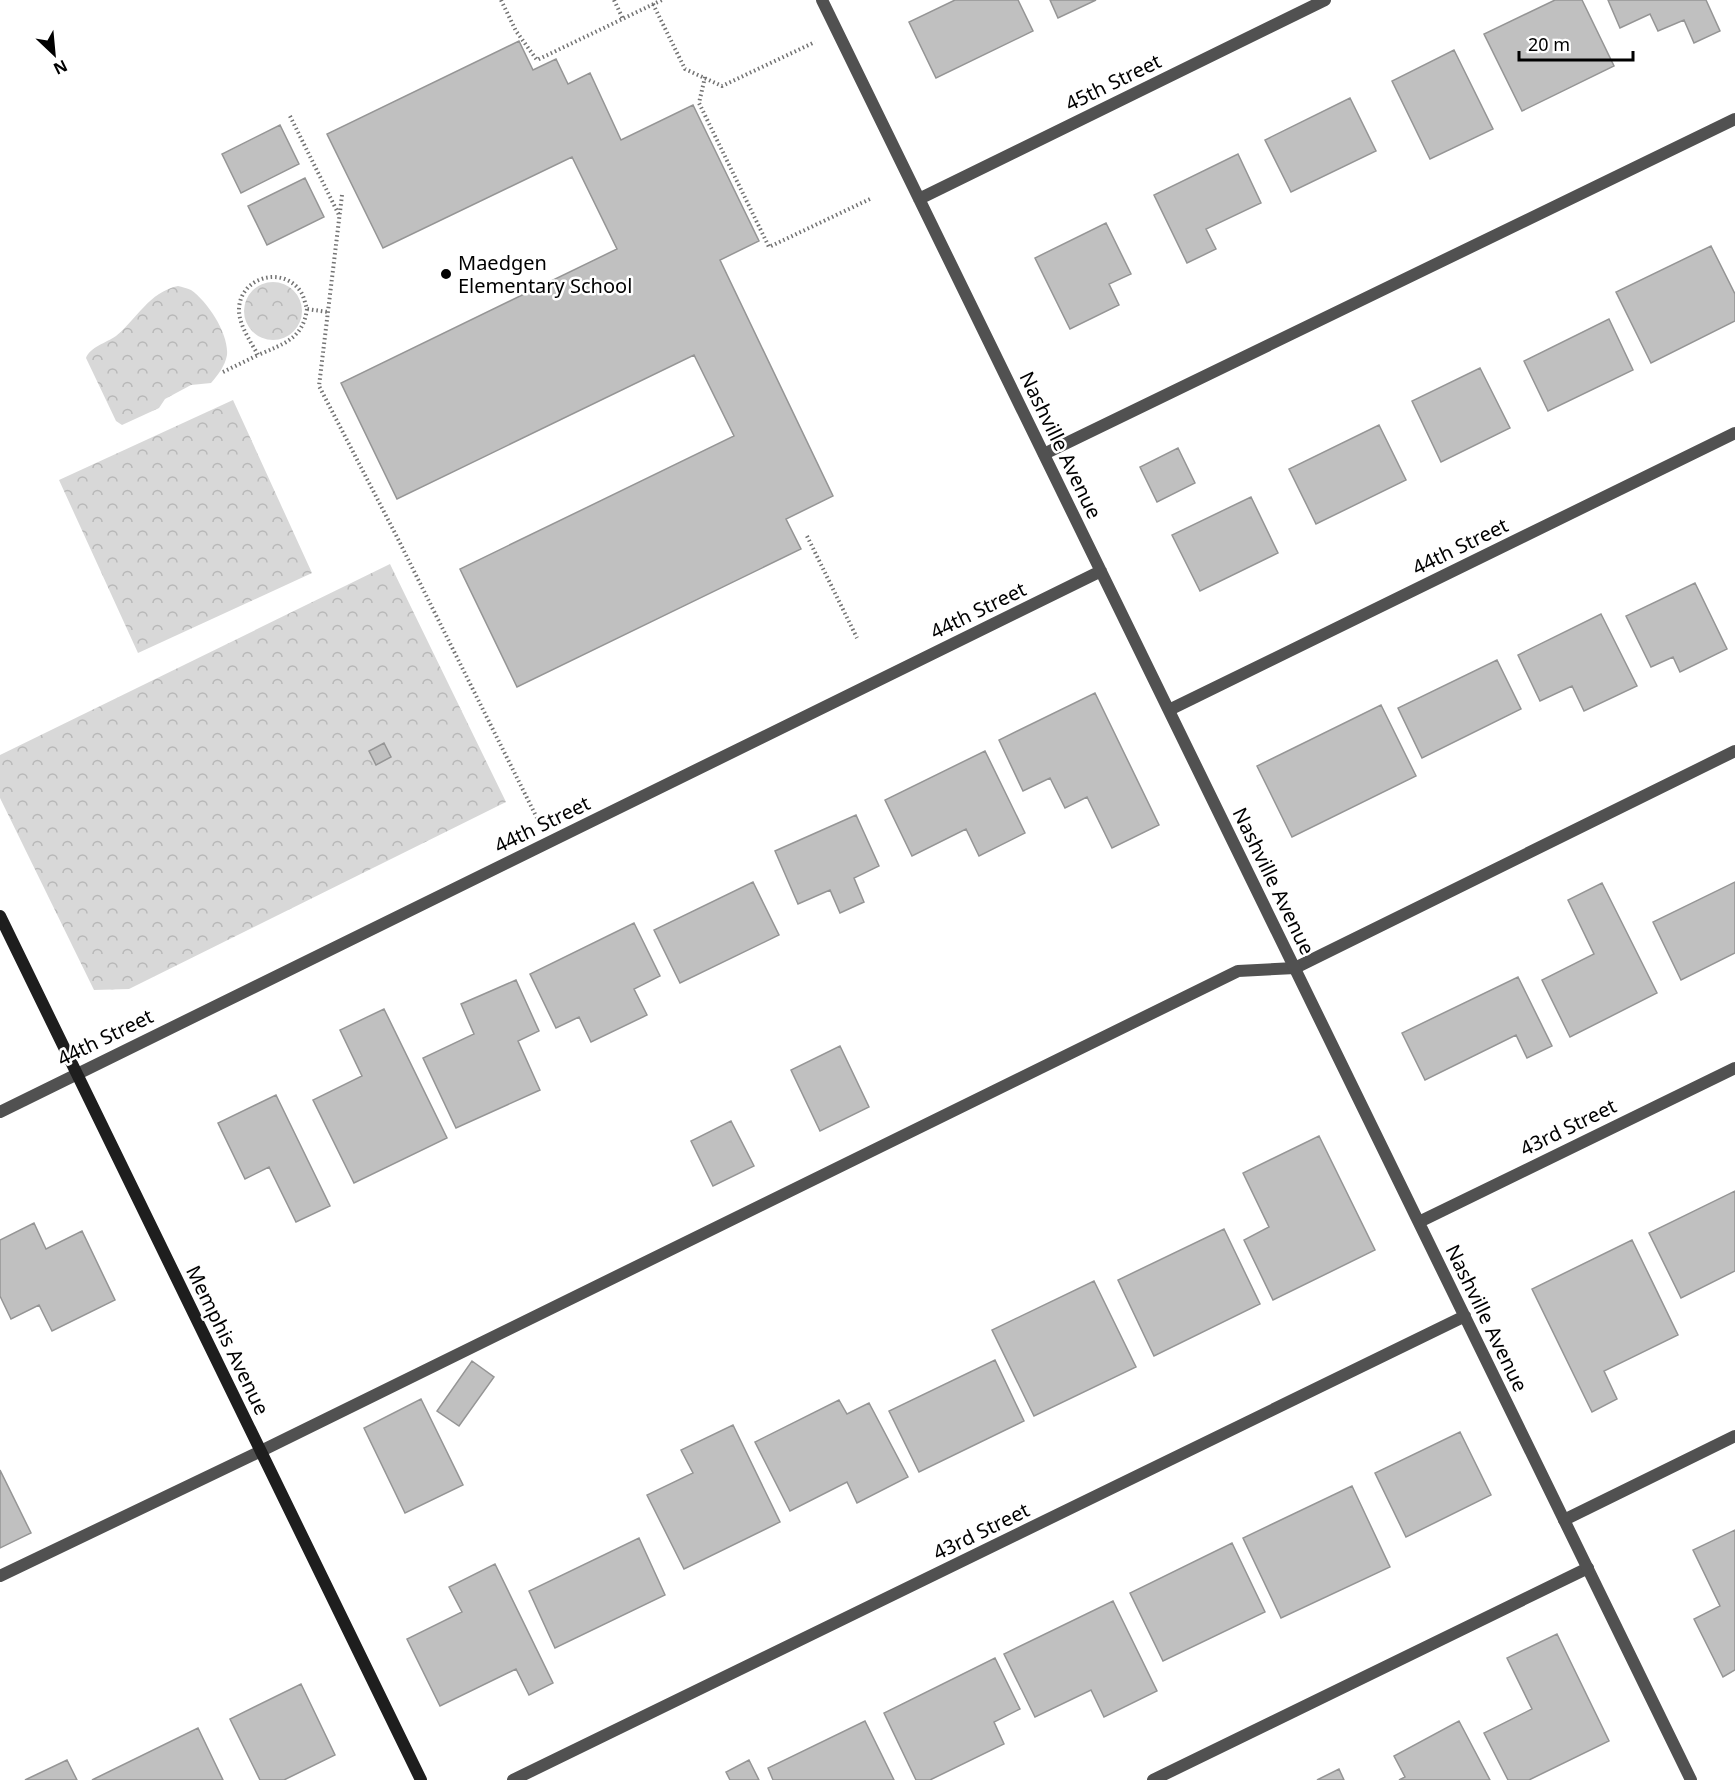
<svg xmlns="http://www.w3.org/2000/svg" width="1735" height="1780" font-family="'Noto Sans',sans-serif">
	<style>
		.forest { fill: url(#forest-crowns) }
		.building { fill: #c0c0c0; stroke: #959595; stroke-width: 1.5 }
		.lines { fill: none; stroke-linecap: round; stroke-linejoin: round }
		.path { stroke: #737373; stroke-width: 4; stroke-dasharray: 1.5 3; stroke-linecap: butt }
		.lane { stroke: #515151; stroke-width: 12 }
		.street { stroke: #515151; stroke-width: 12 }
		.secondary { stroke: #1e1e1e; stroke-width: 12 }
		.poi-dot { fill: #000; stroke: #fff; stroke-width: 2 }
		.labels { text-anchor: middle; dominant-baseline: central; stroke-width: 5; stroke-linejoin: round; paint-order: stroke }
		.street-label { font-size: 20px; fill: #000; stroke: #fff }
		.poi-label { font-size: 20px; fill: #000; stroke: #fff; text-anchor: start }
	</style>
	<defs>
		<pattern id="forest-crowns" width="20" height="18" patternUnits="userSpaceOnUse" patternTransform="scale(1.5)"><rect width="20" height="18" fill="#d8d8d8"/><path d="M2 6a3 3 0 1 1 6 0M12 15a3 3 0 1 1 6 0" fill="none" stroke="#b8b8b8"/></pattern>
	</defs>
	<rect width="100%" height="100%" fill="#fff"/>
	<!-- forest -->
	<path class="forest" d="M244 311a29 29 0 1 1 58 0a29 29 0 1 1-58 0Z
		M178 286C182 287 187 288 191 290 208 302 229 334 227 355 225 366 218 375 211 383L191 385 165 399 159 408 122 425 116 421 86 358C90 347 106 343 116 336 137 319 149 292 178 286Z
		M233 400 312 573 138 653 59 480Z
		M390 564 506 802 129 989 94 990 0 798V755Z"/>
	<!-- building -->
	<path class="building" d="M955 0H1018L1033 31 936 78 909 22Z
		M1050 0H1096L1058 18Z
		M1555 0H1582L1614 66 1522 111 1484 34Z
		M1608 0H1706L1720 31 1694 43 1684 20 1658 31 1650 14 1620 28Z
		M519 41 533 70 556 59 568 84 590 73 621 140 693 105 759 241 720 260 833 496 786 519 801 549 517 687 460 569 734 436 694 355 397 499 341 383 617 249 572 157 383 248 327 134Z
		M1454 50 1493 129 1430 159 1392 81Z
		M1350 98 1376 151 1291 192 1265 140Z
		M280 125 299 164 241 193 222 154Z
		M1238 154 1261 203 1206 229 1216 249 1187 263 1154 195Z
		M305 178 324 217 267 245 248 206Z
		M1106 223 1131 274 1109 284 1119 305 1070 329 1035 258Z
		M1711 246 1735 294V321L1651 363 1616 292Z
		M1609 319 1633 370 1548 411 1524 361Z
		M1480 368 1510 428 1441 462 1412 401Z
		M1379 425 1406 480 1316 524 1289 469Z
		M1178 448 1195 483 1157 502 1140 467Z
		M1251 497 1278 553 1200 591 1172 535Z
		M1695 583 1727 649 1680 672 1673 657 1651 667 1626 616Z
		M1601 614 1637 686 1584 711 1572 686 1540 701 1518 655Z
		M1497 660 1521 709 1422 758 1398 708Z
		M1095 693 1159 825 1112 848 1087 797 1065 808 1050 778 1023 791 999 740Z
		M1381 705 1416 776 1292 837 1257 766Z
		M384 743 391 757 376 765 369 751Z
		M985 751 1025 833 979 856 966 829 912 856 885 800Z
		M856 815 879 866 854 878 864 902 840 913 830 890 798 904 775 851Z
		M753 882 779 935 680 983 654 930Z
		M1735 882V953L1681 980 1653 922Z
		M1602 883 1657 993 1570 1037 1542 980 1594 954 1568 900Z
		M634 923 660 976 634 989 647 1015 591 1042 579 1017 556 1028 530 974Z
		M1518 977 1552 1046 1527 1058 1516 1035 1425 1080 1402 1033Z
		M516 980 539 1031 518 1041 540 1090 456 1128 423 1058 474 1034 461 1004Z
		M384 1009 447 1138 354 1183 313 1100 362 1076 340 1030Z
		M840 1046 869 1107 820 1131 791 1070Z
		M276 1095 330 1206 296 1222 269 1167 245 1179 218 1123Z
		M731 1121 754 1166 713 1186 691 1141Z
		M1319 1136 1375 1250 1273 1300 1244 1240 1269 1227 1243 1173Z
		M1735 1191V1271L1681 1298 1649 1233Z
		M34 1223 46 1249 82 1231 115 1300 52 1331 39 1305 11 1319 0 1296V1240Z
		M1224 1229 1260 1304 1154 1356 1118 1280Z
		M1632 1240 1678 1335 1604 1371 1617 1399 1592 1412 1532 1289Z
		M1094 1281 1136 1367 1034 1416 992 1330Z
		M995 1360 1024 1421 919 1472 889 1411Z
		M472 1361 494 1377 459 1426 437 1411Z
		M421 1399 463 1485 405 1513 364 1428Z
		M839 1400 847 1414 869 1403 908 1477 857 1503 847 1482 790 1511 755 1442Z
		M733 1425 780 1522 684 1569 647 1495 693 1473 681 1450Z
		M1460 1432 1491 1495 1406 1537 1375 1473Z
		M0 1470 31 1533 0 1548Z
		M1352 1486 1390 1567 1281 1618 1243 1538Z
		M1735 1530V1670L1723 1677 1694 1619 1720 1606 1693 1550Z
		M639 1538 665 1595 555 1648 529 1591Z
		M1232 1543 1265 1612 1163 1661 1130 1593Z
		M495 1564 553 1683 529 1695 516 1669 440 1706 407 1639 462 1612 449 1587Z
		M1113 1601 1157 1691 1104 1717 1091 1690 1035 1717 1004 1654Z
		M1557 1634 1609 1741 1529 1780H1508L1484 1733 1532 1709 1507 1658Z
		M995 1658 1020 1709 994 1722 1004 1744 930 1780H916L884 1713Z
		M301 1684 335 1755 284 1780H260L230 1719Z
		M865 1721 894 1780H773L768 1768Z
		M1459 1721 1490 1780H1399L1405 1777 1394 1756Z
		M198 1728 223 1780H92Z
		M67 1760 77 1780H25Z
		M749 1760 759 1780H730L726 1772Z
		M1339 1769 1344 1780H1317Z"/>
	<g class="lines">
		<!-- path -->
		<path class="path" d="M501 0 516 31 537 60 662 0
			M614 0 623 19
			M653 4 685 69 722 86 815 42
			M705 77 699 103 769 247 870 199
			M290 116 339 215
			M342 195 319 386 397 537 538 820
			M307 309C303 339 283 344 258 355 251 342 238 324 239 308 241 277 283 265 301 292 304 297 305 303 307 309L328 312
			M223 372 258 355
			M807 536 857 638"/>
		<!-- lane -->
		<path class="lane" d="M1044 454 1735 119
			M1564 1520 1735 1436
			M0 1576 261 1451 1238 971 1295 968 1735 751
			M1153 1780 1588 1568"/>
		<!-- street -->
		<path class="street" d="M822 0 1691 1780
			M919 199 1325 0
			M1169 710 1735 433
			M0 1112 1101 571
			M1419 1222 1735 1068
			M513 1780 1465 1316"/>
		<!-- secondary -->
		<path class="secondary" d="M0 916 421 1780"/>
	</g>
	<!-- markers -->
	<circle class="poi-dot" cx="446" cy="274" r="6"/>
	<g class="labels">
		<!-- street labels -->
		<g class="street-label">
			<text transform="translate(1113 82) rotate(-26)">45th Street</text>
			<text transform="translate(1061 445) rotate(64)">Nashville Avenue</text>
			<text transform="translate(1460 546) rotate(-26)">44th Street</text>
			<text transform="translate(978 610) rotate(-26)">44th Street</text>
			<text transform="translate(542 824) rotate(-26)">44th Street</text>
			<text transform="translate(1274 881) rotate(64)">Nashville Avenue</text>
			<text transform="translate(105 1037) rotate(-26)">44th Street</text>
			<text transform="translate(1568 1127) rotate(-26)">43rd Street</text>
			<text transform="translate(1487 1318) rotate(64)">Nashville Avenue</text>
			<text transform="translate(228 1340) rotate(64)">Memphis Avenue</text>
			<text transform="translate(981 1531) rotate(-26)">43rd Street</text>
		</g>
		<!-- poi labels -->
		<g class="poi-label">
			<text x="458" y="262">Maedgen<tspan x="458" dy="23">Elementary School</tspan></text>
		</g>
	</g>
	<!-- north arrow -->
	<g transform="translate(54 54) rotate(154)" stroke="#ffffff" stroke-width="4.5" paint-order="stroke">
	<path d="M0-4.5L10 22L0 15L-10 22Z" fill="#000000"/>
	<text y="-9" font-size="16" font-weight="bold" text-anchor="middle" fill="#000000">N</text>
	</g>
	<!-- scale -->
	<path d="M1519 51v9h114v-9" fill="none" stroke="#000000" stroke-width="3"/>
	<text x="1528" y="51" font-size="18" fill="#000000" stroke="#ffffff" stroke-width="4.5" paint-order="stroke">20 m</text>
</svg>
